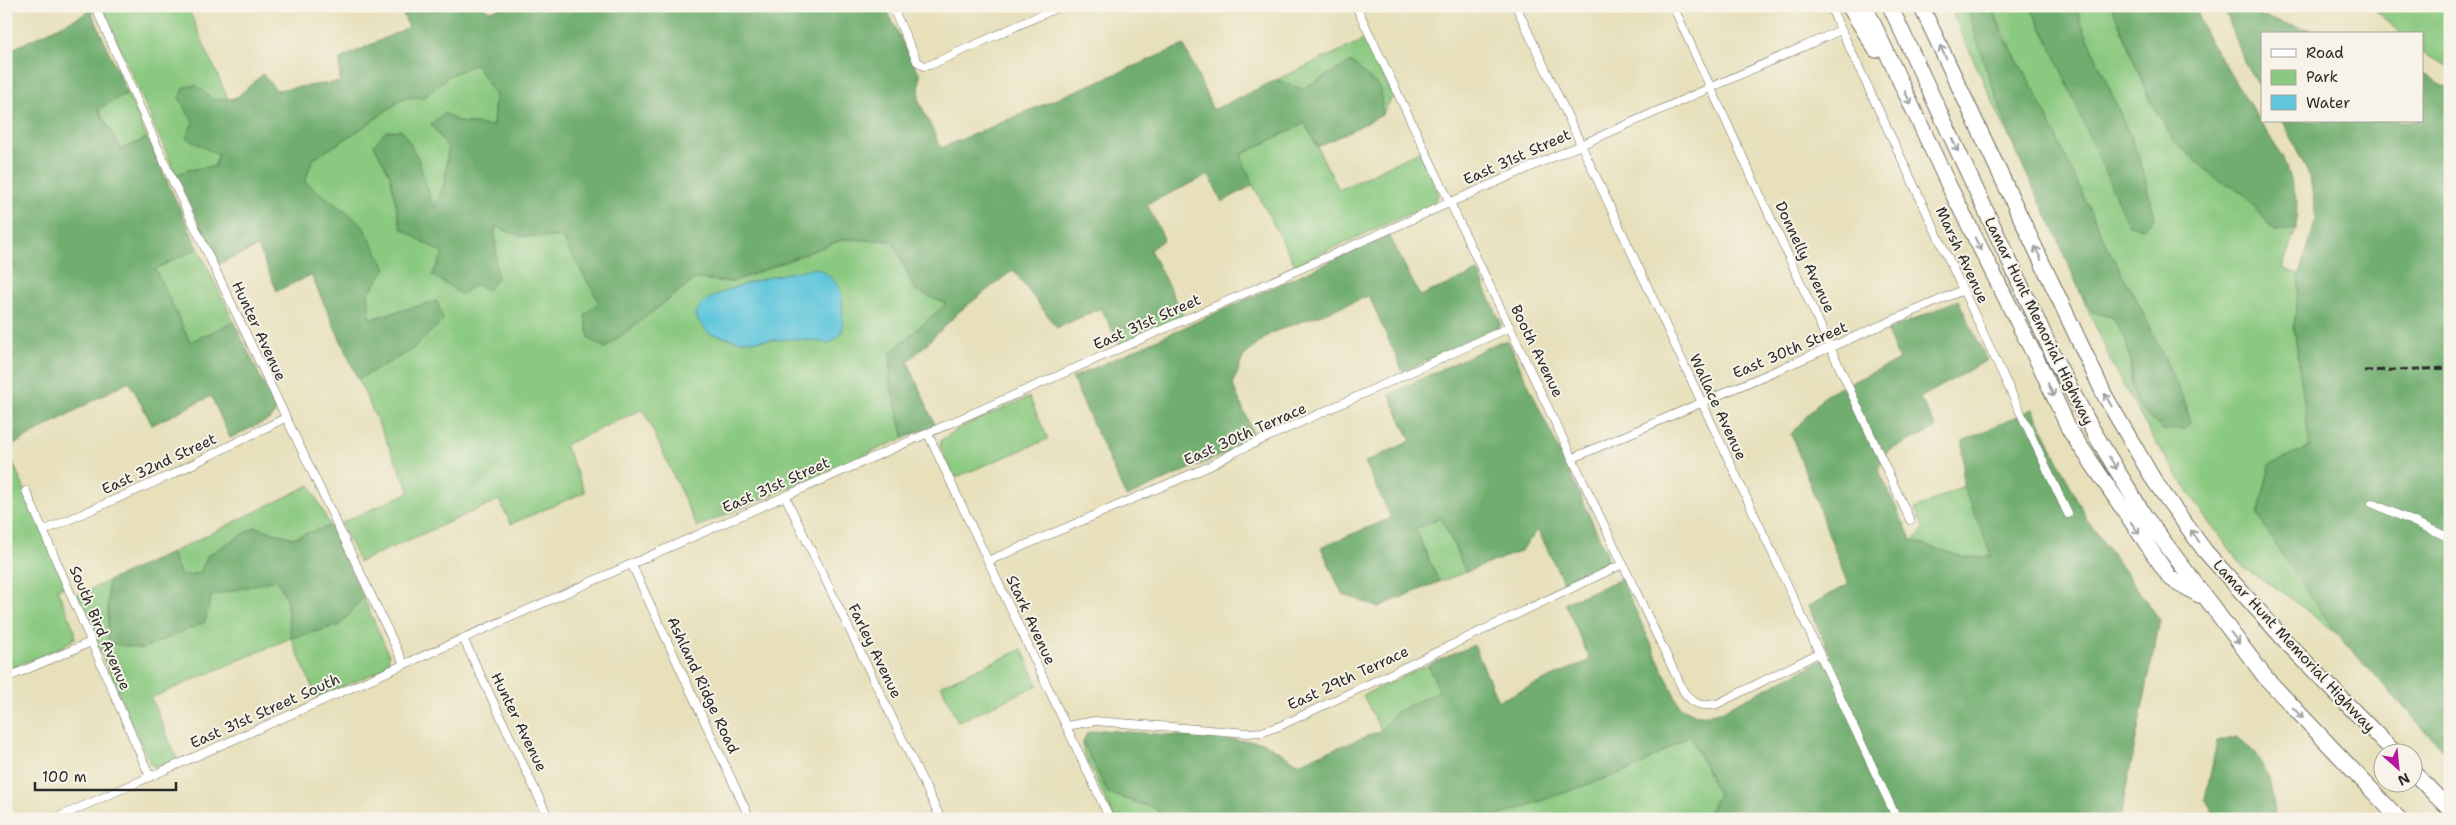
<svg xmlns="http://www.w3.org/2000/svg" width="2456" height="825" font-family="'Shantell Sans',sans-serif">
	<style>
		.green { fill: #8ac980; stroke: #5a7a56 }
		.forest { fill: #6fad6e; stroke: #4d6c4c }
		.water { fill: #5fc6dc; stroke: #457884 }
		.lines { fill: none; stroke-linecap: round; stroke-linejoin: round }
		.minor-casing { stroke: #6d6a5d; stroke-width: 9 }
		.motorway-casing { stroke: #6d6a5d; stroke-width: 17 }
		.minor { stroke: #fff; stroke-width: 8 }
		.motorway { stroke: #fff; stroke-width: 15 }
		.rail { stroke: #2b2b2b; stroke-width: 3; stroke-dasharray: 8 4; stroke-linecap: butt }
		.oneway { stroke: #a0a0a0 }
		.labels { text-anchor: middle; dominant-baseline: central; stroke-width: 4; stroke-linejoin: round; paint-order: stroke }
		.street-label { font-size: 15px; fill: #2b2b2b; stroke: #f7f3e8 }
	</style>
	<rect width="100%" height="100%" fill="#f7f3e8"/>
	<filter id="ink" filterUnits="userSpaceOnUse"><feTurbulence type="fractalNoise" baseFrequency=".02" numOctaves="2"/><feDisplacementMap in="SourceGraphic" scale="10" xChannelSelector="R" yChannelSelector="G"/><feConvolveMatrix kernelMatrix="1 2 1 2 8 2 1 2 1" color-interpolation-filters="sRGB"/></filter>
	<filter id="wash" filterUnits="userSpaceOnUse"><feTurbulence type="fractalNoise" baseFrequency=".0096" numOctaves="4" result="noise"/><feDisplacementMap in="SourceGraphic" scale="20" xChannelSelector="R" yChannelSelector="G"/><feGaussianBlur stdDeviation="1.12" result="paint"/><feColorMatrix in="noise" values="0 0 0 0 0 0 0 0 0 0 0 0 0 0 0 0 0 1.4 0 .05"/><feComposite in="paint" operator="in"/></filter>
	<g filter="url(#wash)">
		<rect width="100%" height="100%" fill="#e7e0bb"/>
		<!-- green -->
		<path class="green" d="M102 6H143L147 13 166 6H187L228 99 211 100 218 155 215 166 188 170 176 175Z
			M1949 6H1967L1971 13 1986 69 2019 159Z
			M1991 6H2030L2144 228 2155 218 2140 160 2080 20 2077 6H2112L2150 101 2219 181 2243 192 2274 231 2296 229 2282 268 2300 275 2294 326 2310 448 2270 465 2258 515 2281 553 2337 634 2287 595 2244 568 2204 515 2156 443 2118 376 2080 292 2093 312 2112 317C2116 324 2122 330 2125 337 2135 358 2125 385 2138 405 2145 415 2154 422 2163 429L2190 423 2186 405 2143 312 2108 249Z
			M2371 6H2450V67L2422 53V34H2401Z
			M1366 39 1393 96 1382 115 1381 89 1352 62 1302 89 1276 80Z
			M476 64 495 95 493 126 459 122 444 113 448 148 445 182 433 210 417 156 374 145 390 175 401 228 443 254 494 226 520 236 562 237 600 303 605 348 695 279 732 282 844 239 893 241 915 290 946 304 891 352 890 384 904 438 697 527 643 409 565 445 585 492 511 524 499 500 359 562 341 523 410 492 358 379 412 350 442 320 437 301 370 319 368 294 305 182 312 160 358 131 404 98 425 97 448 76Z
			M127 93 147 138 121 150 98 108Z
			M1305 123 1339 190 1419 151 1438 191 1437 198 1431 204 1295 265 1253 185 1241 155Z
			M198 248 234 322 190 342 155 269Z
			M1178 305 1183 316 1119 345 1114 334Z
			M1029 397 1048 439 954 478 940 446 941 440 961 427Z
			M6 447 67 586 57 589 75 631V638L62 647 6 670Z
			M310 485 330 526 293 538 255 527 208 555 200 573 181 576 171 553Z
			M1963 486 1993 556 1966 558 1912 541 1924 529 1915 509Z
			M1441 516 1466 572 1439 582 1415 529Z
			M277 579 286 598 291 638 340 625 363 597 389 655 388 663 381 670 317 698 291 638 151 698 177 759 156 767 150 764 76 596 108 581V643L211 596Z
			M1022 649 1038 685 958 722 941 685Z
			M1428 665 1440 691 1396 712 1381 731 1363 695Z
			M1690 735 1718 794 1705 819H1490L1640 766Z
			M1083 742 1108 793 1157 809 1158 813 1145 819H1115L1083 752Z"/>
		<!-- forest -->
		<path class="forest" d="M399 6H483L490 11 507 6H885L912 62 920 73 919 101 941 148 1184 45 1213 110 1276 80 1302 89 1352 62 1381 89 1382 115 1318 147 1305 123 1241 155 1253 185 1222 202 1209 175 1147 204 1164 239 1150 250 1178 305 1114 334 1101 308 1057 328 1013 270 960 311 908 362 935 425 904 438 890 384 891 352 946 304 915 290 893 241 844 239 732 282 695 279 605 348 589 339 585 315 599 302 562 237 520 236 495 226 497 278 488 290 476 285 461 294 432 275 443 254 401 228 390 175 374 145 386 131 402 130 417 156 434 209 445 182 448 148 431 124 444 113 459 122 493 126 495 95 476 64 448 76 425 97 404 98 358 131 312 160 305 182 361 223 386 268 368 294 370 319 437 301 443 320 412 350 358 379 311 275 277 291 258 247 218 264 176 175 188 170 215 166 218 155 186 138 193 122 179 98 185 87 197 85 212 100 236 98 263 74 276 90 340 82V59L409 27Z
			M1967 6H1991L2003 35 2036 93 2108 249 2143 312 2186 405 2190 423 2184 429 2163 430 2137 404 2132 384 2131 361 2125 338 2112 317 2093 312 2080 292 2055 232 2019 159 1986 69Z
			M2030 6H2077L2080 20 2140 160 2155 218 2144 228 2128 225 2048 40Z
			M2112 6H2195L2206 35 2283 158 2297 200 2296 229 2274 231 2243 192 2219 181 2176 143 2150 101Z
			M2245 10 2284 24 2332 34H2262V90L2245 64 2226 12Z
			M91 11 127 93 98 109 121 150 147 138 198 248 155 269 190 342 234 322 275 408V414L270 419 230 438 211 396 152 425 129 381 11 446 6 436V52Z
			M2422 72 2442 86 2450 87V758L2337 634 2281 553 2258 516 2270 465 2310 447 2294 326 2300 275 2316 219 2310 177 2283 121H2422Z
			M1389 235 1420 296 1478 272 1501 323 1498 328 1403 372 1369 296 1271 333 1243 357 1233 385 1256 440 1126 497 1072 378Z
			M1958 300 1987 360 1920 398 1936 428 1888 451 1878 469 1912 541 1966 558 1992 556 1963 486V441L2033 409 2087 520 2160 620 2120 819H1705L1718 794 1690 735 1640 766 1490 819H1161L1157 809 1108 793 1083 742 1087 733 1102 730 1263 742 1298 763 1380 731 1396 712 1439 691 1428 665 1474 645 1498 701 1590 660 1565 603 1621 579 1680 707 1696 715 1717 713 1831 656 1808 606 1848 585 1791 434 1826 394 1899 360 1887 331Z
			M1508 341 1608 556 1605 563 1563 582 1538 530 1521 551 1466 572 1441 517 1415 529 1439 582 1378 607 1342 594 1321 547 1391 518 1365 462 1411 441 1389 394 1499 342Z
			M330 526 363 597 340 625 291 638 286 598 277 579 211 596 205 622 142 649 108 643V581L171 553 181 576 200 573 208 555 255 527 293 538Z
			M2237 737C2265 757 2273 785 2275 819H2219L2205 800 2217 742Z"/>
		<!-- water -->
		<path class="water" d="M816 268C847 282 843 304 842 333L830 343 797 339 740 341 708 333 695 316C697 312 699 306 703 303 725 286 787 272 816 268Z"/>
	</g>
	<g filter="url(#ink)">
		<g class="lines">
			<!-- minor casing -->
			<g class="minor-casing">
				<path id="minor" d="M95 6 170 175 404 664
					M892 6 917 61 924 66 930 65 1061 6
					M1356 6 1684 692C1694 705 1702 707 1717 704L1819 653
					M1516 6 1897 819
					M1673 6 1910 520
					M1830 6 2068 514
					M928 434 1110 819
					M1573 458 1963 290
					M26 491 150 777
					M785 496 941 819
					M2372 503 2450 538
					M43 531 171 475 285 418
					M988 561 1210 466 1235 452 1510 327
					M631 563 750 819
					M463 638 549 819
					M6 678 91 642
					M1066 726 1095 721 1248 733 1262 732 1280 726 1623 564
					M54 819 1841 30"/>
			</g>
			<!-- motorway casing -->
			<g class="motorway-casing">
				<path id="motorway" d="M1849 6 1876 50
					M1865 6 1950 188 2042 370 2070 431 2170 578 2199 595
					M1890 6 2059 367 2092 429 2144 515 2265 677 2399 819
					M1921 6 2105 396 2155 482 2205 551 2290 646 2394 752
					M2414 773 2450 810"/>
			</g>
			<!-- minor -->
			<use href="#minor" class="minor"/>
			<!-- motorway -->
			<use href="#motorway" class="motorway"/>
			<!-- rail -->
			<path class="rail" d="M2364 371 2450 368"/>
		</g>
		<!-- one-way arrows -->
		<defs><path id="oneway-shaft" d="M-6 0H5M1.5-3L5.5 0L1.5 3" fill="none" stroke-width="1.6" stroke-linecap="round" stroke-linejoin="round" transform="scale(1.25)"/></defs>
		<g class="oneway">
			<use href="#oneway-shaft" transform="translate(1943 52) rotate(-115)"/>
			<use href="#oneway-shaft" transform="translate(1908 98) rotate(65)"/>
			<use href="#oneway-shaft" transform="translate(1955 145) rotate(65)"/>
			<use href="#oneway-shaft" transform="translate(1978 244) rotate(63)"/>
			<use href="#oneway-shaft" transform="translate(2038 253) rotate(-115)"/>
			<use href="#oneway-shaft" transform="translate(2051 390) rotate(65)"/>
			<use href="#oneway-shaft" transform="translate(2108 400) rotate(-119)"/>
			<use href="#oneway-shaft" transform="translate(2113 463) rotate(59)"/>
			<use href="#oneway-shaft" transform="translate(2135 528) rotate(55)"/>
			<use href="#oneway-shaft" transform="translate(2195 536) rotate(-126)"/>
			<use href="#oneway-shaft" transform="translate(2235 638) rotate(53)"/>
			<use href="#oneway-shaft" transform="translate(2298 713) rotate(47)"/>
		</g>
	</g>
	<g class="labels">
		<!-- street labels -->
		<g class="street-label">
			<text transform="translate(1517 157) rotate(-24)">East 31st Street</text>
			<text transform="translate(1962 255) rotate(65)">Marsh Avenue</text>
			<text transform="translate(1805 257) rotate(65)">Donnelly Avenue</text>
			<text transform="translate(2039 321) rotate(64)">Lamar Hunt Memorial Highway</text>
			<text transform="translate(1147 322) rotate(-24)">East 31st Street</text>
			<text transform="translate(259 331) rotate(65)">Hunter Avenue</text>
			<text transform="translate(1790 350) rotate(-23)">East 30th Street</text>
			<text transform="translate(1537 351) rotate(64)">Booth Avenue</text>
			<text transform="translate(1718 407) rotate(65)">Wallace Avenue</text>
			<text transform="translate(1245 434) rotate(-24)">East 30th Terrace</text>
			<text transform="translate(159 464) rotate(-25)">East 32nd Street</text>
			<text transform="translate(776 485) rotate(-24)">East 31st Street</text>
			<text transform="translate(1031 620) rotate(65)">Stark Avenue</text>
			<text transform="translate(100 628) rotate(67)">South Bird Avenue</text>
			<text transform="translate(2294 646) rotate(47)">Lamar Hunt Memorial Highway</text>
			<text transform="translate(875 651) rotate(64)">Farley Avenue</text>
			<text transform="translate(1348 678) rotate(-25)">East 29th Terrace</text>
			<text transform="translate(703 685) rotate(65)">Ashland Ridge Road</text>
			<text transform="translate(265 711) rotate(-24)">East 31st Street South</text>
			<text transform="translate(519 722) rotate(64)">Hunter Avenue</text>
		</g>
	</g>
	<!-- margin -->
	<rect width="2456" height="825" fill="none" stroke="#f7f3e8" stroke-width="25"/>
	<!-- legend -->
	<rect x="2261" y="32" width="162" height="90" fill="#f7f3e8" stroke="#a5a39c"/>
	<rect x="2271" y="49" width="25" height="8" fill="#ffffff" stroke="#a5a39c"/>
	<text x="2306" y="58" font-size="15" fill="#2b2b2b">Road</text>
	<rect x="2271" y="70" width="25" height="15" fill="#8ac980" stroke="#a5a39c"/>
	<text x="2306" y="82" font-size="15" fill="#2b2b2b">Park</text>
	<rect x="2271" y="95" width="25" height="15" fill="#5fc6dc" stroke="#a5a39c"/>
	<text x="2306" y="108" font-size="15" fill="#2b2b2b">Water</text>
	<!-- north arrow -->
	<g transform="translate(2398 768) rotate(153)"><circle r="24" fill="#f7f3e8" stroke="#a5a39c"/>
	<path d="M0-4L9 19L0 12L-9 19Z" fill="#b5179e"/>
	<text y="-8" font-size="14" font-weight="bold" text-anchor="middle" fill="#2b2b2b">N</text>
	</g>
	<!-- scale -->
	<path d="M35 782v8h141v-8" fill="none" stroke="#2b2b2b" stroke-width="2.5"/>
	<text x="42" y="782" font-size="15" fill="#2b2b2b" stroke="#f7f3e8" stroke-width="4" paint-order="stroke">100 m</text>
</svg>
